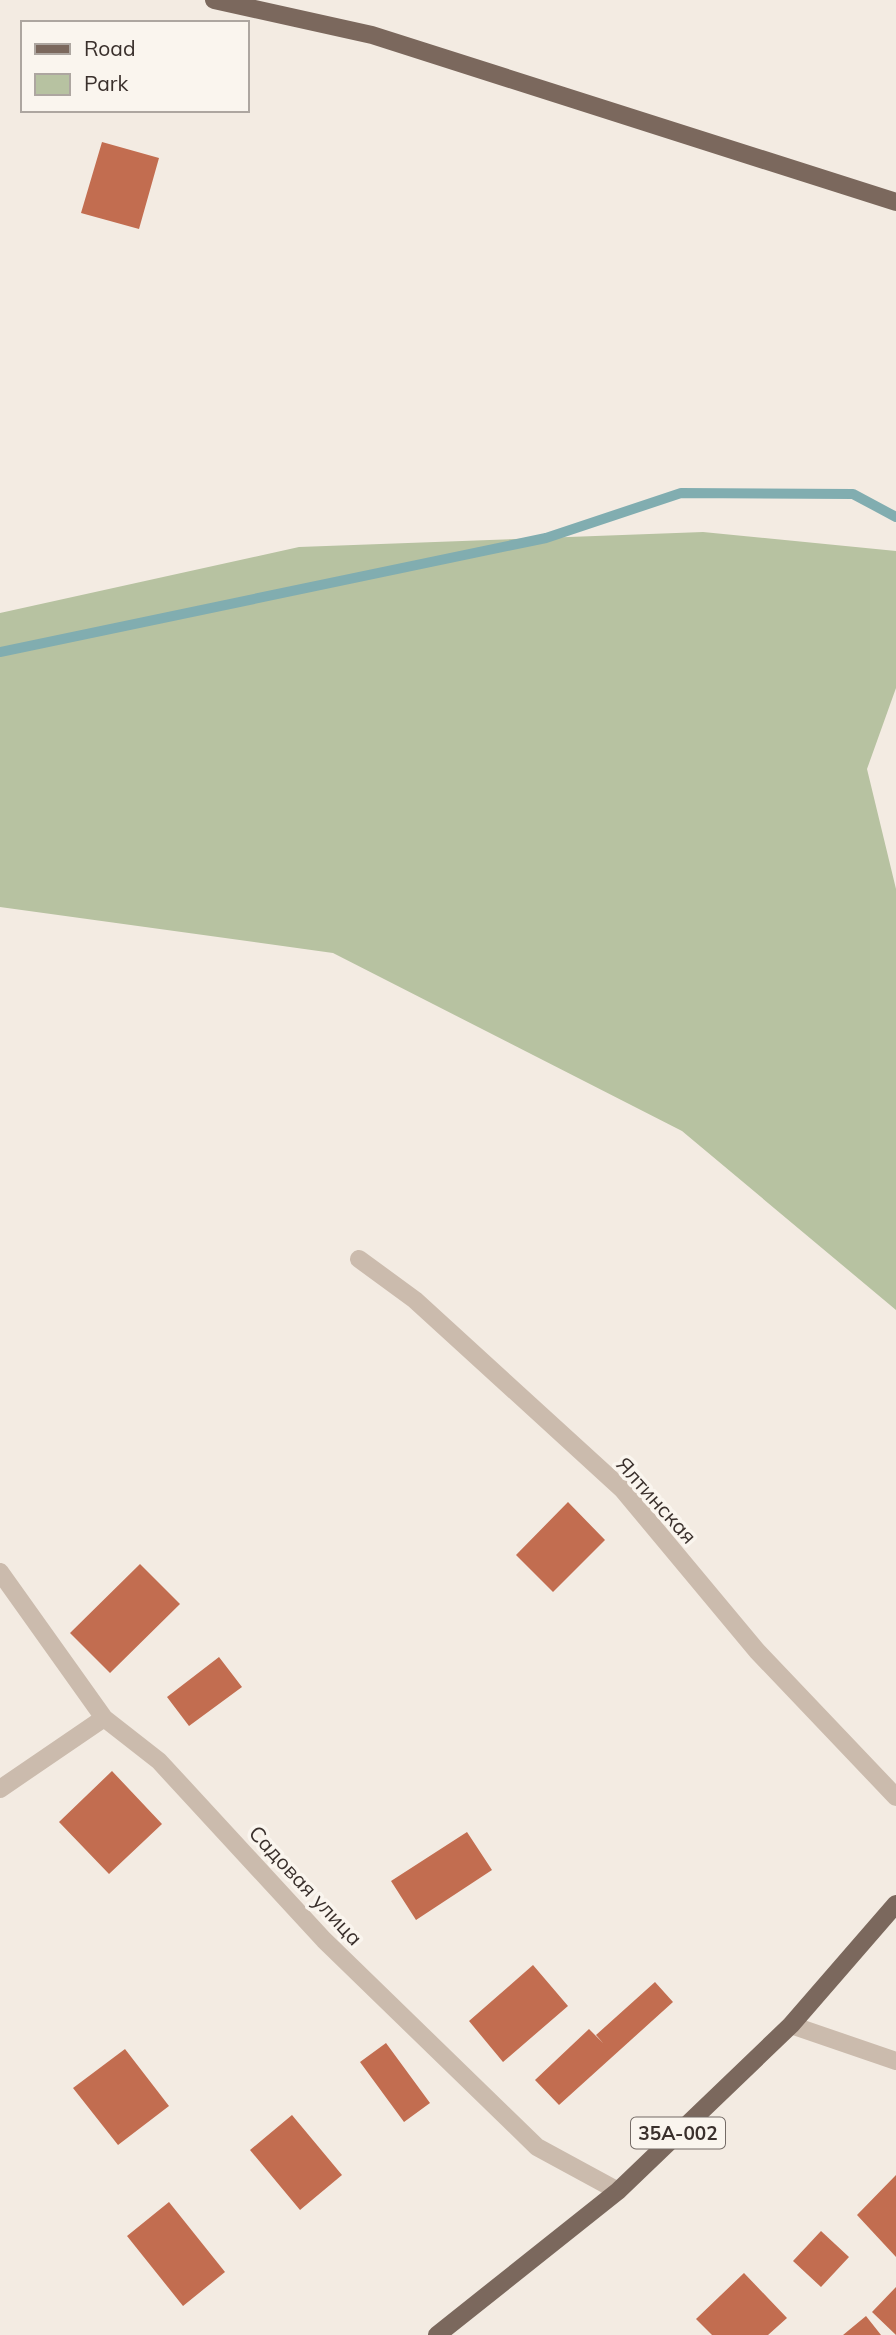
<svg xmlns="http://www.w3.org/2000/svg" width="896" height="2335" font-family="Mulish,sans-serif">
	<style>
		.green { fill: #b7c2a1 }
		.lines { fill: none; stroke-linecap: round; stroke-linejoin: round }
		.stream { stroke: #81adb0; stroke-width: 10 }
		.building { fill: #c26d50 }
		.minor { stroke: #cbbbad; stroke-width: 18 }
		.major { stroke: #7b685d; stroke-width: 18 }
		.labels { text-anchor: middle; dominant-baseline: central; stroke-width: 7; stroke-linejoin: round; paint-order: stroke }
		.shield { fill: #faf5ee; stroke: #746b66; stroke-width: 2 }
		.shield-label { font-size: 19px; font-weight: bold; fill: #3a302c }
		.street-label { font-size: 21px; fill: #3a302c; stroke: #faf5ee }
	</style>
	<rect width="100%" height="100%" fill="#f3ebe2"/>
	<!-- green -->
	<path class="green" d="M703 532 896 551V688L867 769 896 889V1310L682 1131 333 953 0 907V613L299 547Z"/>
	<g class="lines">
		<!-- stream -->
		<path class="stream" d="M0 652 546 538 681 493 853 494 896 517"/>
	</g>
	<!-- building -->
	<path class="building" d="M102 142 159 158 139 229 81 213Z
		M568 1502 605 1540 553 1592 516 1555Z
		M140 1564 180 1604 110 1673 70 1633Z
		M219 1657 242 1687 189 1726 167 1697Z
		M112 1771 162 1824 109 1874 59 1822Z
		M467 1832 492 1870 416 1920 391 1881Z
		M533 1965 568 2006 503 2062 469 2021Z
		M655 1982 673 2002 559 2105 535 2080 589 2029 603 2043 596 2035Z
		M386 2043 430 2103 404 2122 360 2062Z
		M125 2049 169 2106 118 2145 73 2088Z
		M292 2115 342 2175 300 2210 250 2150Z
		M896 2175V2257L857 2215Z
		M169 2202 225 2272 183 2306 127 2236Z
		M821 2231 849 2257 821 2287 793 2261Z
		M744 2273 787 2318 768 2335H712L696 2319Z
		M896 2287V2335L872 2312Z
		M866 2316 881 2335H843Z"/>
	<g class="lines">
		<!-- minor -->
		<path class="minor" d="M359 1259 415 1300 622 1489 757 1651 896 1797
			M0 1572 104 1718 159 1761 324 1940 537 2147 618 2191
			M0 1789 104 1718
			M791 2025 896 2061"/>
		<!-- major -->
		<path class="major" d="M214 0 372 35 896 202
			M437 2335 618 2191 791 2025 896 1904"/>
	</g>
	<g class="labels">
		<!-- shield labels -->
		<rect class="shield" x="631" y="2117.5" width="94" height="31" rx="5"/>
		<g class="shield-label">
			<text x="678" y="2133">35А-002</text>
		</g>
		<!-- street labels -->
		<g class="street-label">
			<text transform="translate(657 1500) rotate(48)">Ялтинская</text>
			<text transform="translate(306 1885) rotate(47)">Садовая улица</text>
		</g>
	</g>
	<!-- legend -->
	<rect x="21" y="21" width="228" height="91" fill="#faf5ee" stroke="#ada6a0" stroke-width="2"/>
	<rect x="35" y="44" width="35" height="10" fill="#7b685d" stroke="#ada6a0" stroke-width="2"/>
	<text x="84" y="56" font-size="21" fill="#3a302c">Road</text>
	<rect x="35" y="74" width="35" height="21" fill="#b7c2a1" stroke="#ada6a0" stroke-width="2"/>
	<text x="84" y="91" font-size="21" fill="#3a302c">Park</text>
</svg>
